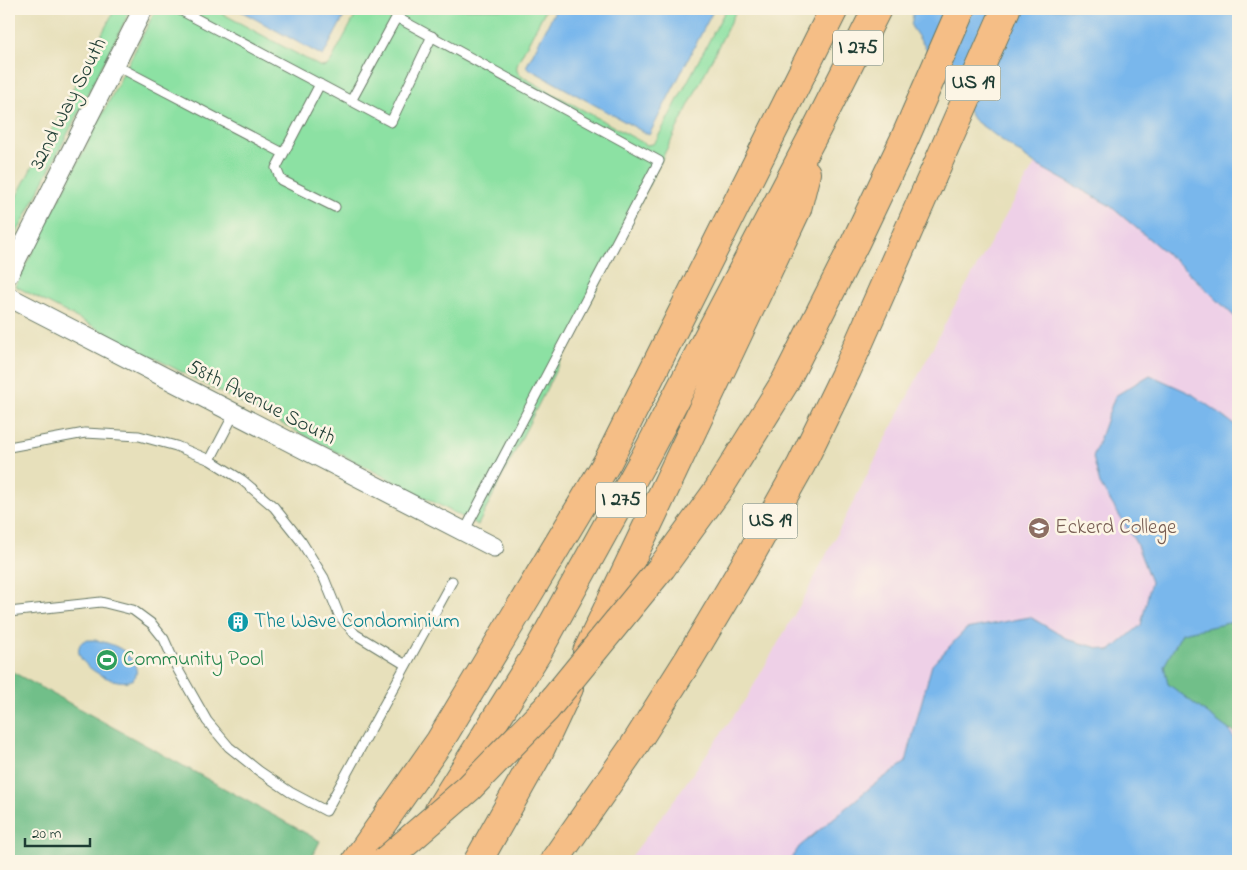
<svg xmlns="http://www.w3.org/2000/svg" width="1247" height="870" font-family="'Indie Flower',sans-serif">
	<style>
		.built { fill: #eed0e7 }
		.green { fill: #8ce1a3; stroke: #568f6c }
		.forest { fill: #71bf89; stroke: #487e5e }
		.water { fill: #79b7ec; stroke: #4c7a90 }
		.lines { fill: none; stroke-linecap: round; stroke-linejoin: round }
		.service-casing { stroke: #657663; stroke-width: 11 }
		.minor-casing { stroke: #657663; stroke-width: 21 }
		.motorway-casing { stroke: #657663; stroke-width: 30 }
		.service { stroke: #fff; stroke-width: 9 }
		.minor { stroke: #fff; stroke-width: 19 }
		.motorway { stroke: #f5be86; stroke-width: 28 }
		.motorway-bridge-casing { stroke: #657663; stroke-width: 30; stroke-linecap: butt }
		.motorway-bridge { stroke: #f5be86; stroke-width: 28 }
		.labels { text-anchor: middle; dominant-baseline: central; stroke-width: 5; stroke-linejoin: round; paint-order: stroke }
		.shield { fill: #fcf5e5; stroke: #617469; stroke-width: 1 }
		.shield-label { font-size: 20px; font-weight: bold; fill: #1f3d34 }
		.street-label { font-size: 21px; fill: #1f3d34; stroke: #fcf5e5 }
		.education-label { font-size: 21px; fill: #785e54; stroke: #fcf5e5; text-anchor: start }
		.culture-label { font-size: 21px; fill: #0d838f; stroke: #fcf5e5; text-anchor: start }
		.leisure-label { font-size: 21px; fill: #27864d; stroke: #fcf5e5; text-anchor: start }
	</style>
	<rect width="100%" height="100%" fill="#fcf5e5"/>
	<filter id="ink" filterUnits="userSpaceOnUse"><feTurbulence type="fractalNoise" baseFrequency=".02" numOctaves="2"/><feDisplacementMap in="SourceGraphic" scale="10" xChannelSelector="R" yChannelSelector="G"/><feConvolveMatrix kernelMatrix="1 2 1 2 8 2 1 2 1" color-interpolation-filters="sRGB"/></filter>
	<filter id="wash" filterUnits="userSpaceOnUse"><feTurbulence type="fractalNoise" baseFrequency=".0096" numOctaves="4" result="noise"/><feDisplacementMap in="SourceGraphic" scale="20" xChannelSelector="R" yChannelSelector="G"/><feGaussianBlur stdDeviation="1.12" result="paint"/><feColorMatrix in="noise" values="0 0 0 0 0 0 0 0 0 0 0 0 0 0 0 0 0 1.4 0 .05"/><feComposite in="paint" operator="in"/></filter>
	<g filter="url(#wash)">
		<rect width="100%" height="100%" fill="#e7e0bb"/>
		<!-- built -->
		<path class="built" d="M1035 164 1109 205 1185 269 1238 320V861H628L676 797 747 697 805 596 951 312Z"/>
		<!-- green -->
		<path class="green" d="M115 9H131L9 249V211Z
			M156 9H214L321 67 327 66 331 61 359 9H546L518 62C516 69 516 71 521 76L647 145 653 144 657 139 726 9H737L478 525 15 286Z"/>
		<!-- forest -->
		<path class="forest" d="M1238 621V733L1229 730 1168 684 1164 666 1182 633Z
			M9 670 320 841 310 861H9Z"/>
		<!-- water -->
		<path class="water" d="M237 9H348L323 56Z
			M556 9H714L649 135 526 67Z
			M914 9H1238V320L1185 269 1109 205 1035 164 974 120 911 26Z
			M1150 375 1192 394 1238 427V621L1182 633 1164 666 1168 684 1229 730 1238 745V859L1237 861H790L799 847 872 786 906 762 918 715 932 665 966 629 1030 617 1069 640 1110 651 1141 625 1151 582 1136 543 1100 484 1093 457 1115 396Z
			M95 640C105 642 115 645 124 651 143 668 141 687 113 680 101 677 75 662 79 647 80 644 81 643 83 641 87 640 91 640 95 640Z"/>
	</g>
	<g filter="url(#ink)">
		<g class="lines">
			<!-- service casing -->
			<g class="service-casing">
				<path id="service" d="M178 9 391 122 432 36
					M396 17 659 161 464 532
					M115 65 283 153
					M320 84 276 168 281 180 335 207
					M351 101 401 9
					M9 447 85 433 139 436 176 446 210 460 242 480 274 507 301 541 324 578 339 615 355 634 406 665 326 811 290 792 259 771 229 747 207 721 177 668 164 639 152 624 133 610 101 602 9 612
					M210 460 234 414
					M406 665 452 581"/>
			</g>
			<!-- minor casing -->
			<g class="minor-casing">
				<path id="minor" d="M9 274 143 9
					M9 297 494 547"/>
			</g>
			<!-- motorway casing -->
			<g class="motorway-casing">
				<path id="motorway" d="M662 567 718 490 785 382 855 243 904 140 961 9
					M587 652 653 514 797 209 806 173
					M439 810 537 653 645 457 817 128 877 9
					M356 861 440 741 608 461 834 9
					M478 861 538 754 569 688
					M554 861 634 746 689 659 749 558 801 465 847 370 1006 9"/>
			</g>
			<!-- service -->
			<use href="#service" class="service"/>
			<!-- minor -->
			<use href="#minor" class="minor"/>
			<!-- motorway -->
			<use href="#motorway" class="motorway"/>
			<!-- motorway-bridge casing -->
			<g class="motorway-bridge-casing">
				<path id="motorway-bridge" d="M385 861 469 788 546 709 662 567"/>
			</g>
			<!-- motorway-bridge -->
			<use href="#motorway-bridge" class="motorway-bridge"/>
		</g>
	</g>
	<!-- icons -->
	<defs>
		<g id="university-disc" transform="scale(1.125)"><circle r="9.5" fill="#8d6e63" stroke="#fcf5e5"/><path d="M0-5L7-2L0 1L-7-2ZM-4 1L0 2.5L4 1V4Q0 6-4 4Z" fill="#fff"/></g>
		<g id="building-disc" transform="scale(1.125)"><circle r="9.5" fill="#0f9aa8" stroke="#fcf5e5"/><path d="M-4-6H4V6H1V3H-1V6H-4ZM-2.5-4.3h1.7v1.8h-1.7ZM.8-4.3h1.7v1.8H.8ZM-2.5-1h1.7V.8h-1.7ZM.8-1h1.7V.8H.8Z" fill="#fff"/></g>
		<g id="stadium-disc" transform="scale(1.125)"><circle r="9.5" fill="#2e9e5b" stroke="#fcf5e5"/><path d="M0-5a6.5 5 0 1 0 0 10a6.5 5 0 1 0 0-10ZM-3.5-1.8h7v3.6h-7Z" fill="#fff"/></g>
	</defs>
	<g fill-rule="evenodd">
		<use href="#university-disc" x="1039" y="528"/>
		<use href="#building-disc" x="238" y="622"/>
		<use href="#stadium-disc" x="107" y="660"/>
	</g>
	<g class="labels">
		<!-- shield labels -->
		<g class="shield">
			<rect x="833" y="30.5" width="50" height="35" rx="4"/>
			<rect x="945.5" y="65.5" width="55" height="35" rx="4"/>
			<rect x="596" y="482.5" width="50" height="35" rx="4"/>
			<rect x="742.5" y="503.5" width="55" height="35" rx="4"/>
		</g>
		<g class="shield-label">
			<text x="858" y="48">I 275</text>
			<text x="973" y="83">US 19</text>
			<text x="621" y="500">I 275</text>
			<text x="770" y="521">US 19</text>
		</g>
		<!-- street labels -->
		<g class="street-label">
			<text transform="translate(69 104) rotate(-63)">32nd Way South</text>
			<text transform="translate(261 403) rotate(27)">58th Avenue South</text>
		</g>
		<!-- education labels -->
		<g class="education-label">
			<text x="1055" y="528">Eckerd College</text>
		</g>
		<!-- culture labels -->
		<g class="culture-label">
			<text x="254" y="622">The Wave Condominium</text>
		</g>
		<!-- leisure labels -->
		<g class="leisure-label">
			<text x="123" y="660">Community Pool</text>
		</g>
	</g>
	<!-- margin -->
	<rect width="1247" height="870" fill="none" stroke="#fcf5e5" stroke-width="30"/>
	<!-- scale -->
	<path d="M25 838v8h65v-8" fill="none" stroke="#1f3d34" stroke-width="2.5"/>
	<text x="32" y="838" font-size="15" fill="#1f3d34" stroke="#fcf5e5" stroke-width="4" paint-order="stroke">20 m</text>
</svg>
